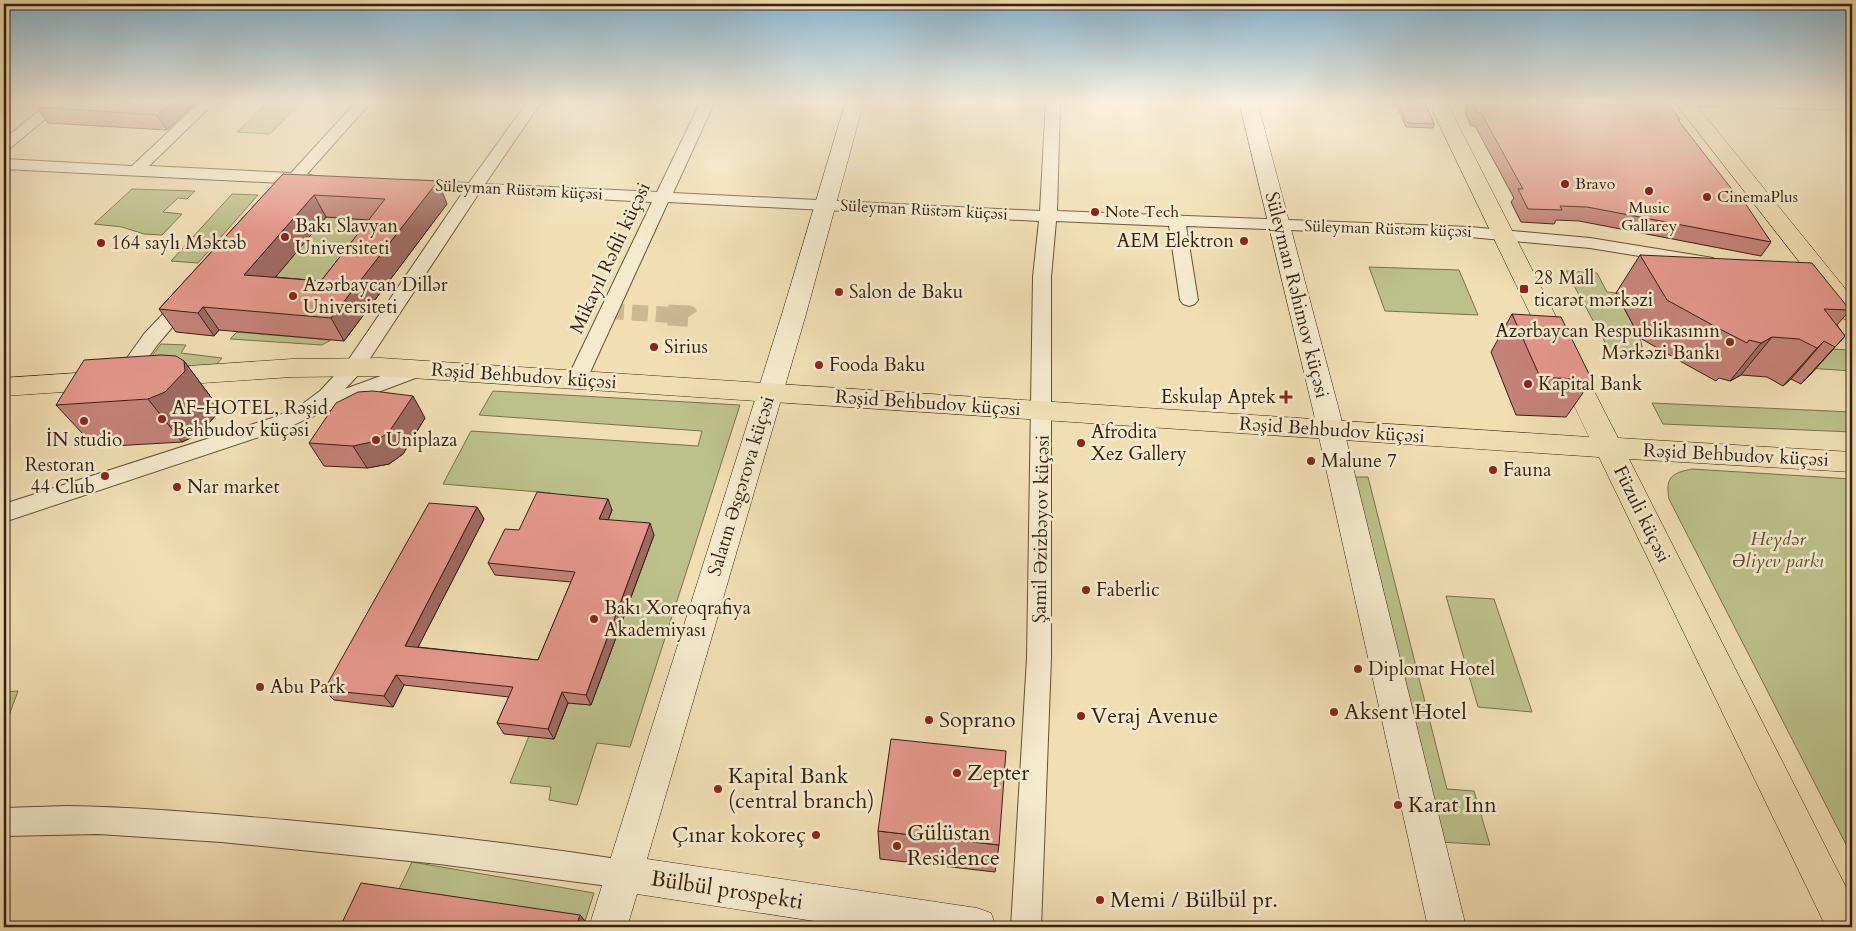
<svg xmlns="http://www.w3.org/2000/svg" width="1856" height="931" font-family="Cardo,serif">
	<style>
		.green { fill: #bcc18b; stroke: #7a704d }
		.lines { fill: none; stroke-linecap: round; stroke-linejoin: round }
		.minor-tunnel-far1 { stroke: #ccb892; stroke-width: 16; stroke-dasharray: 16 8; stroke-linecap: butt }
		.minor-tunnel { stroke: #ccb892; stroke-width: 21; stroke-dasharray: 21 11; stroke-linecap: butt }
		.minor-casing { stroke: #664f38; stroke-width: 2 }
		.secondary-casing { stroke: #371f0f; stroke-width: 1 }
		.primary-casing { stroke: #371f0f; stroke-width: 1 }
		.minor { fill: #f6eace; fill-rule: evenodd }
		.secondary { fill: #f6eace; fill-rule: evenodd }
		.primary { fill: #f1deb3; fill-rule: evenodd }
		.wall { fill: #c58279; stroke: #371f0f; fill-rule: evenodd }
		.shaded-wall { fill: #a06a63; stroke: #371f0f }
		.building { fill: #e5978d; stroke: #371f0f; fill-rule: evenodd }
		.poi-dot { fill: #8f2418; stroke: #f6eace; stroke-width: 2 }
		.labels { text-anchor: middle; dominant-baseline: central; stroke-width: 5; stroke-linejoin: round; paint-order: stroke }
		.far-poi-label { font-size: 16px; fill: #371f0f; stroke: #f6eace; text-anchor: start }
		.far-street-label { font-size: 16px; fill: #371f0f; stroke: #f6eace }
		.poi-label { font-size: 19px; fill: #371f0f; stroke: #f6eace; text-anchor: start }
		.street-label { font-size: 19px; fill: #371f0f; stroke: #f6eace }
		.park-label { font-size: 19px; font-style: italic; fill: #5f5034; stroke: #f6eace }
		.near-poi-label { font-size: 22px; fill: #371f0f; stroke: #f6eace; text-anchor: start }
		.near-street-label { font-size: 22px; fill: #371f0f; stroke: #f6eace }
	</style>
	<rect width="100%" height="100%" fill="#f1deb3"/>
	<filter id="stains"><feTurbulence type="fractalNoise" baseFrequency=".004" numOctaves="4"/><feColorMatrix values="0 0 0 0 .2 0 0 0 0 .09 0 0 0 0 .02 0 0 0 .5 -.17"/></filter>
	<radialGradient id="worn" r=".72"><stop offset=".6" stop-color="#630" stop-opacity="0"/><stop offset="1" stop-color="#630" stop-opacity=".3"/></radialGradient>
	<!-- green -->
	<path class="green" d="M269 101 301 102 270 134 237 132Z
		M132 189 195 191 187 199 178 198 163 212 182 214 162 235 144 234 122 227 94 224Z
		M232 194 258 195 198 263 171 261Z
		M326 217 396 222 334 303 258 298Z
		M1369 267 1459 270 1478 315 1385 311Z
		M1566 271 1597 273 1607 292 1616 293 1640 338 1645 360 1613 357Z
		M237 332 331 340 322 345 230 339Z
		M161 344 186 345 181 353 222 358 216 365 140 371Z
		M1792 347 1852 350V371L1807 368Z
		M493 391 740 405 630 747 597 743 577 805 549 800 551 787 510 783 529 736 554 739 568 703 591 705 604 530 612 510 542 504 551 493 443 484 471 431 698 446 702 431 479 415Z
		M1652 403 1852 412V432L1663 424Z
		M1692 469 1852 479V856L1669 499C1665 477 1672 473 1692 469Z
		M1354 477H1368L1447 789 1474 791 1490 845 1439 842Z
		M1446 596 1494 599 1532 712 1478 707Z
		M18 691 4 729V692Z
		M412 862 594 893 585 921 397 893Z"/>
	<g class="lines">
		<!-- minor-tunnel-far1 -->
		<path class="minor-tunnel-far1" d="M608 311 688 316"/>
		<!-- minor-tunnel -->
		<path class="minor-tunnel" d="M668 315 688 316 692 322"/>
		<!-- minor casing -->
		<g class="minor-casing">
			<path id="minor" d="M51 101H67L9 149 4 151V139Z
				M201 101H216L149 166 291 173 357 101H372L307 174 314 176 316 179 314 182 299 183C294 190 291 191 282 189L280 186 282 183 4 169V159L132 166Z
				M528 101H542L485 184 657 192 701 101H715L673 193 1040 211 1046 101H1060L1057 211 1470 227 1590 238 1707 257 1713 258 1716 262 1713 266 1707 267 1590 248 1470 237 1186 226 1198 300 1195 304 1189 306 1183 304 1180 300 1169 226 1056 221 1051 277V658L1041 927H1011L1027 658 1033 277 1039 221 668 202 587 379 584 384 577 386 570 384 567 379 652 202 479 193 361 372 345 389 419 362 426 364 429 369 426 374 328 411C314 415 301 422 286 428L4 522V504L272 418 297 408 320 391 347 362 463 192 411 190 405 188 403 185 405 182 411 180 469 183Z
				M186 294 192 296 195 300 192 304 158 344 129 384 122 386 115 384 112 379 144 334 180 296Z
				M67 806C140 807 213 814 286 820 399 830 512 843 624 860L634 864 638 874 634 884 624 888 439 864 221 842 98 834 4 836V808Z"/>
		</g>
		<!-- secondary casing -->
		<g class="secondary-casing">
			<path id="secondary" d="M846 101H864L806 314 647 859 977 908 991 913 996 927H853L637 894 627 927H589L782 314Z
				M1239 101H1257L1339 410 1466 927H1428L1313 410Z"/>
		</g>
		<!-- primary casing -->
		<g class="primary-casing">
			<path id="primary" d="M1428 101H1446L1618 438 1852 452V472L1629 459 1852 899V927H1826L1599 457 381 376 292 377 157 386 148 383 144 377 148 371 157 368 292 359 381 358 1589 437Z
				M1674 101H1852V110L1697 106 1852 297V321L1844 319Z
				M107 371 116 374 120 380 116 386 107 389 4 396V378Z"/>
		</g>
		<!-- minor -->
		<use href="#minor" class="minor"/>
		<!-- secondary -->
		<use href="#secondary" class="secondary"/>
		<!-- primary -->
		<use href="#primary" class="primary"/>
	</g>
	<!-- wall -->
	<path class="wall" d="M46 101H198L167 130 48 123 37 107Z
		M1395 101H1424L1434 124 1433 128 1406 127Z
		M1469 101 1633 105 1629 101H1666L1680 119 1679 121 1771 242 1761 256 1579 221 1556 220 1554 224 1521 222 1511 202 1514 198 1475 126H1471L1465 111Z
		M283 174 447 204 344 341 219 330 214 336 176 332 159 309ZM326 217 369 220 321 281 275 277Z
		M1640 255 1850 310 1837 325 1845 336 1801 384 1791 379 1783 386 1767 377 1741 375 1730 381 1719 378 1716 381 1687 365 1640 338 1616 293Z
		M1512 314 1592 380 1566 417 1516 415 1491 352Z
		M184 361 216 404 217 414 199 434 182 442 95 447 56 405Z
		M425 418 403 454 389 464 367 468 324 466 309 443Z
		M477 507 484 519 418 647 538 660 571 582 495 575 488 563 519 530 612 510 608 520 654 535 591 705 568 703 554 739 504 734 497 723 509 697 404 685 393 707 334 700 324 690Z
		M878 831 999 845 995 872 880 859Z"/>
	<!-- shaded-wall -->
	<path class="shaded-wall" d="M173 101H198L167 130 157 115Z
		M438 181 447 204 344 341 331 318Z
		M314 195 326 217 258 298 244 275Z
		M203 307 219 330 214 336 198 313Z
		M1845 336 1811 374 1801 384 1835 347Z
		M1772 337 1741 375 1730 381 1761 343Z
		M1824 341 1791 379 1783 386 1817 348Z
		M184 361 216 404 217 414 199 434 182 442 148 399Z
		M413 396 425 418 403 454 389 464 367 468 353 446Z
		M608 499 612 510 604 530 599 519Z
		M477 507 484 519 413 657 405 646Z
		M650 523 654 535 591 705 586 695Z
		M396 675 404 685 393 707 384 696Z
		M562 692 568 703 554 739 548 729Z
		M580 915 585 921 583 927H576Z"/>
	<!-- building -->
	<path class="building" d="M46 101H173L157 115 37 107Z
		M1398 101H1424L1434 124 1407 123Z
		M1471 101H1495L1642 105 1641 104H1649L1647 101H1666L1680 119H1677L1738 197H1741L1771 242 1587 207 1560 206 1562 210 1528 209 1518 189H1523L1481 113H1477Z
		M283 174 438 181 331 318 203 307 198 313 159 309ZM314 195 385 199 321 281 244 275Z
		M1640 255 1812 263 1850 310 1824 309 1845 336 1835 347 1824 341 1817 348 1799 339 1772 337 1761 343 1749 340 1747 343 1716 327 1667 300Z
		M1512 314 1561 317 1592 380 1540 377Z
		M161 355 176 356 184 361 185 371 165 392 148 399 56 405 84 360Z
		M373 391 413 396 389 432 376 441 353 446 309 443 336 403 358 392Z
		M537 492 608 499 599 519 650 523 586 695 562 692 548 729 497 723 513 687 396 675 384 696 324 690 429 503 477 507 405 646 538 660 575 572 488 563 505 529 519 530Z
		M891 739 1006 751 999 845 878 831Z
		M361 883 580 915 576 927H340Z"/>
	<!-- sky -->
	<linearGradient id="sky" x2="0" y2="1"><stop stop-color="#89b7d3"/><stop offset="0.44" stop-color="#f9f0dd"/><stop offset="1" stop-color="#f9f0dd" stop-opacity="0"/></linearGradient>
	<rect width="1856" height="231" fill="url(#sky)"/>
	<!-- markers -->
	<g class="poi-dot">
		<circle cx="1565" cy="184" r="5"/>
		<circle cx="1649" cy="191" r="5"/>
		<circle cx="1707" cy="197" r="5"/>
		<circle cx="1095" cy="212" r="5"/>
		<circle cx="285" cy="237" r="5"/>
		<circle cx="1244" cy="241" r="5"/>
		<circle cx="101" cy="243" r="5"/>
		<rect x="1519" y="284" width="10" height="10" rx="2.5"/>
		<circle cx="839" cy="292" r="5"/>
		<circle cx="293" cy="296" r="5"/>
		<circle cx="1730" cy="342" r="5"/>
		<circle cx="654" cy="347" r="5"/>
		<circle cx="819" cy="365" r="5"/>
		<circle cx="1528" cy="384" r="5"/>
		<path d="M1283.5 389.5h5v5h5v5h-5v5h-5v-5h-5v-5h5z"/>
		<circle cx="162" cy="419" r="5"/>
		<circle cx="84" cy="421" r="5"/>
		<circle cx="376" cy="440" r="5"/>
		<circle cx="1081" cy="443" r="5"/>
		<circle cx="1311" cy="461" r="5"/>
		<circle cx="1493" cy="470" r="5"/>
		<circle cx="105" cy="476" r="5"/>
		<circle cx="177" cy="487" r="5"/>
		<circle cx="1086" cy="590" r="5"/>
		<circle cx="594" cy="619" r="5"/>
		<circle cx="1358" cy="669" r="5"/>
		<circle cx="260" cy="687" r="5"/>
		<circle cx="1334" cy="712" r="5"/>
		<circle cx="1081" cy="716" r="5"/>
		<circle cx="929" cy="720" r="5"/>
		<circle cx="957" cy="773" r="5"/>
		<circle cx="718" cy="789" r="5"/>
		<circle cx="1398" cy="805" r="5"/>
		<circle cx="816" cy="835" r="5"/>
		<circle cx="897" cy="846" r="5"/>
		<circle cx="1100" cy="900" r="5"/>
	</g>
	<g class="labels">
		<!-- far-poi labels -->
		<g class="far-poi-label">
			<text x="1575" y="184">Bravo</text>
			<text x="1717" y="197">CinemaPlus</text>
			<text x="1649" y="208" text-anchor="middle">Music<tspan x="1649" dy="18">Gallarey</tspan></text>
			<text x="1105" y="212">Note Tech</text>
		</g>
		<!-- far-street labels -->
		<g class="far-street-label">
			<text transform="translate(519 190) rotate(3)">Süleyman Rüstəm küçəsi</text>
			<text transform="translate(924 210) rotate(3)">Süleyman Rüstəm küçəsi</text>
			<text transform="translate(1388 229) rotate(2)">Süleyman Rüstəm küçəsi</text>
		</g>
		<!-- poi labels -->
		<g class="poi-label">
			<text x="295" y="226">Bakı Slavyan<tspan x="295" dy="22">Universiteti</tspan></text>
			<text x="1234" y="241" text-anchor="end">AEM Elektron</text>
			<text x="111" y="243">164 saylı Məktəb</text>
			<text x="1534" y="278">28 Mall<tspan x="1534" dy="22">ticarət mərkəzi</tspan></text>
			<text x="303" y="285">Azərbaycan Dillər<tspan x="303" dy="22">Universiteti</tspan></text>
			<text x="849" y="292">Salon de Baku</text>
			<text x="1720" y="331" text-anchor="end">Azərbaycan Respublikasının<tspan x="1720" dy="22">Mərkəzi Bankı</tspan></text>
			<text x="664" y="347">Sirius</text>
			<text x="829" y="365">Fooda Baku</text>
			<text x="1538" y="384">Kapital Bank</text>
			<text x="1276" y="397" text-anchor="end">Eskulap Aptek</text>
			<text x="172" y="408">AF-HOTEL, Rəşid<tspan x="172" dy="22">Behbudov küçəsi</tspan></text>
			<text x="1091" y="432">Afrodita<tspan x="1091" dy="22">Xez Gallery</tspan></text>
			<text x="84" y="440" text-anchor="middle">İN studio</text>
			<text x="386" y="440">Uniplaza</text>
			<text x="1321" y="461">Malune 7</text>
			<text x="95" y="465" text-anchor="end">Restoran<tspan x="95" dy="22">44 Club</tspan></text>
			<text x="1503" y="470">Fauna</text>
			<text x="187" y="487">Nar market</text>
			<text x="1096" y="590">Faberlic</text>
			<text x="604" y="608">Bakı Xoreoqrafiya<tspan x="604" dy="22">Akademiyası</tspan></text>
			<text x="1368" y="669">Diplomat Hotel</text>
			<text x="270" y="687">Abu Park</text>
		</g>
		<!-- street labels -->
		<g class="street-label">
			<text transform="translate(610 258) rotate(-65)">Mikayıl Rəfili küçəsi</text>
			<text transform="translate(1297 295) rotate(76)">Süleyman Rəhimov küçəsi</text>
			<text transform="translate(524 376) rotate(4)">Rəşid Behbudov küçəsi</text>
			<text transform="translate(928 403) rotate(4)">Rəşid Behbudov küçəsi</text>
			<text transform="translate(1332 430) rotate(4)">Rəşid Behbudov küçəsi</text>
			<text transform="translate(1736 455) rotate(3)">Rəşid Behbudov küçəsi</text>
			<text transform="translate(741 486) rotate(-73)">Salatın Əsgərova küçəsi</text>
			<text transform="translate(1642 514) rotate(64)">Füzuli küçəsi</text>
			<text transform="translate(1041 529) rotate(-89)">Şamil Əzizbəyov küçəsi</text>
		</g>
		<!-- park labels -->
		<g class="park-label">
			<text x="1778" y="539">Heydər<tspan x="1778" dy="22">Əliyev parkı</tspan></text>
		</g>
		<!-- near-poi labels -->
		<g class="near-poi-label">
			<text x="1344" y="712">Aksent Hotel</text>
			<text x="1091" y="716">Veraj Avenue</text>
			<text x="939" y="720">Soprano</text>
			<text x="967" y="773">Zepter</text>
			<text x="728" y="776">Kapital Bank<tspan x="728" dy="25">(central branch)</tspan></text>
			<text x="1408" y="805">Karat Inn</text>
			<text x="907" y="833">Gülüstan<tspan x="907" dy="25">Residence</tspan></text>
			<text x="806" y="835" text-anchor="end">Çınar kokoreç</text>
			<text x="1110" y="900">Memi / Bülbül pr.</text>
		</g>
		<!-- near-street labels -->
		<g class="near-street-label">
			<text transform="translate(727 890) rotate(9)">Bülbül prospekti</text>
		</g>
	</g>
	<!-- margin -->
	<rect width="1856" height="931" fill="none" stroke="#f1deb3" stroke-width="20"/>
	<rect x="5" y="5" width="1846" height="921" fill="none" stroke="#371f0f" stroke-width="2.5"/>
	<rect x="10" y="10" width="1836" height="911" fill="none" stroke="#371f0f"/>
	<rect width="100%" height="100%" filter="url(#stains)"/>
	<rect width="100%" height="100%" fill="url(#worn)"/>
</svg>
